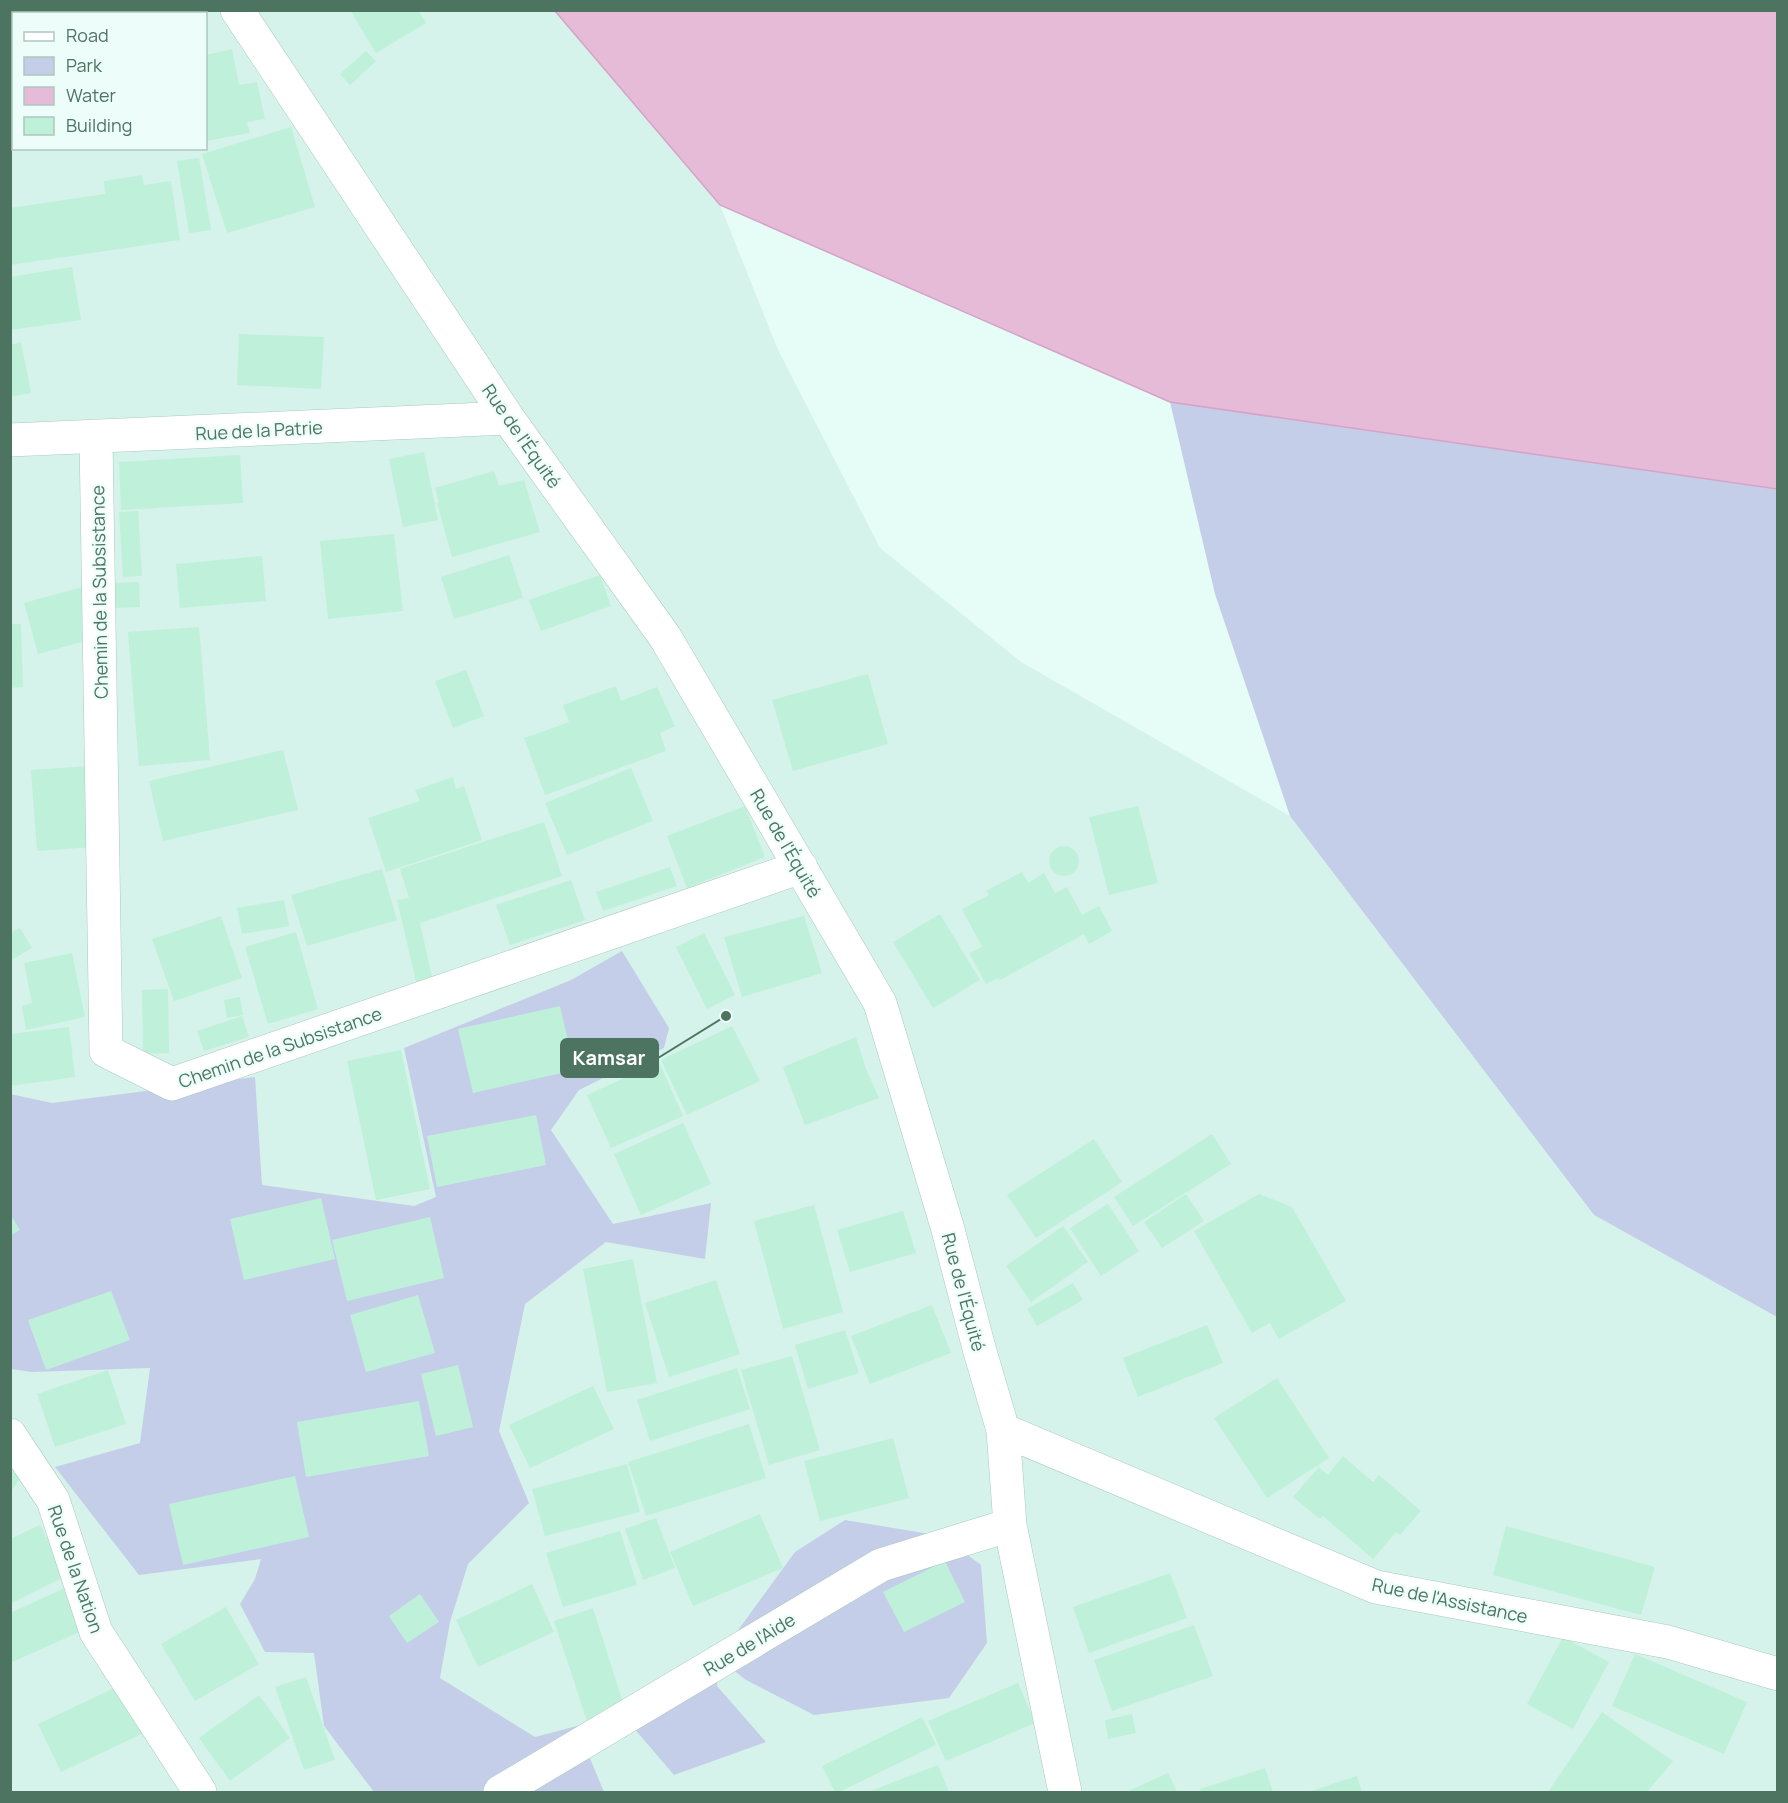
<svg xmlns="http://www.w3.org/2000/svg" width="1788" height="1803" font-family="Manrope,sans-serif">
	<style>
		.residential { fill: #d5f3ea; fill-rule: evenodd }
		.green { fill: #c5cee9 }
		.water { fill: #e5bbd8; stroke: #d6a2c6; stroke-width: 1.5 }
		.building { fill: #bff0da }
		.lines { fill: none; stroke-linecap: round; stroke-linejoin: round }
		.minor-casing { stroke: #aacabe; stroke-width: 34 }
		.minor { stroke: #fff; stroke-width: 33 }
		.labels { text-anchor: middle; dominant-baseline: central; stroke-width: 4.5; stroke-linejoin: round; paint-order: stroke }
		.street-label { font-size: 18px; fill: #4c7460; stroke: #edfefa }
		.leader { fill: none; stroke: #4c7460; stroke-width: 2 }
		.callout-dot { fill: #4c7460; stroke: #edfefa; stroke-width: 2 }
		.callout { fill: #4c7460; stroke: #4c7460; stroke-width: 2 }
		.callout-label { font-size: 20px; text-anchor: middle; font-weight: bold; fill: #fff }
	</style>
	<rect width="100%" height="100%" fill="#e6fcf7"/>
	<!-- residential -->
	<path class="residential" d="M11 11H555L720 205 778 350 880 548 1021 662 1290 816 1594 1215 1777 1317V1792H11ZM14 14H206V148H14Z"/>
	<!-- green -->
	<path class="green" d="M1170 402 1777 489V1317L1594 1215 1290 816 1215 594Z
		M622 951 669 1028 664 1048 579 1090 551 1130 613 1224 711 1203 705 1259 606 1242 525 1304 499 1431 529 1503 468 1564 450 1622 440 1678 535 1737 630 1712 733 1637 795 1552 845 1520 942 1536 981 1565 987 1643 949 1698 814 1715 746 1680 719 1659 717 1686 766 1742 674 1775 626 1719 589 1756 604 1792H374L324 1726 314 1653 265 1652 240 1604 255 1579 261 1559 139 1575 55 1467 140 1443 150 1368 32 1372 11 1369 10 1094 52 1103 255 1077 262 1185 414 1206 436 1197 404 1048 571 980Z"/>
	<!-- water -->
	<path class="water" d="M555 11H1777V489L1170 402 720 205Z"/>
	<!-- building -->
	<path class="building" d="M350 10H418L426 23 376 53Z
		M232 49 239 85 257 82 265 119 247 122 250 133 206 141V55Z
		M366 51 376 61 350 85 340 74Z
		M14 58V136L10 137V59Z
		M291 127 315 207 227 233 202 154Z
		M199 158 211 230 189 233 177 161Z
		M142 175 144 185 171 181 180 240 10 265V208L105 194 104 181Z
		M72 267 81 320 10 330V277Z
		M239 334 324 337 321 389 237 385Z
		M21 342 31 393 10 397V345Z
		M424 452 438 520 403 527 389 459Z
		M240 455 243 503 121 510 119 462Z
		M494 471 499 486 524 480 540 532 452 557 437 503H439L435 488Z
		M138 511 142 576 123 577 119 512Z
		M394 534 403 611 328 619 320 541Z
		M509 555 523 598 454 619 441 577Z
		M262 556 266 601 180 608 176 564Z
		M600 575 611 606 541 631 529 600Z
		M139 582 140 607 114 608 113 583Z
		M82 587 96 638 38 654 24 603Z
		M10 624H21L23 687 10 688Z
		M199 627 210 760 139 766 128 632Z
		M466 670 484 716 453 728 435 681Z
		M868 674 888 744 793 771 772 700Z
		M616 686 621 701 657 687 675 726 660 733 666 751 545 795 524 738 569 722 563 705Z
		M283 750 298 810 163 841 149 781Z
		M87 766 93 847 37 851 31 770Z
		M631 768 653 821 567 855 545 803Z
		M453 777 456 789 464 786 482 840 386 872 368 818 420 801 415 790Z
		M745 806 765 857 687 888 667 836Z
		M1138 806 1158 883 1109 895 1089 817Z
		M544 822 562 876 420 923 434 986 418 990 397 900 409 898 400 869Z
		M1049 861a15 15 0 1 1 30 0a15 15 0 1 1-30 0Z
		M670 867 677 886 603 911 596 892Z
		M382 869 397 920 307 946 291 895Z
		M1022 872 1028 883 1044 873 1055 893 1067 887 1082 915 1099 906 1112 931 1089 944 1084 934 1000 980 998 978 986 984 969 953 982 947 962 909 989 895 986 891Z
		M571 880 585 920 510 945 496 905Z
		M284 900 289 926 242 934 237 908Z
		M940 914 980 980 933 1008 893 942Z
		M221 916 242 978 174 1001 152 939Z
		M804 916 822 973 742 997 724 937Z
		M20 928 32 948 10 961V933Z
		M296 932 318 1009 268 1024 245 947Z
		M704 933 735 995 707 1009 676 947Z
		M72 953 85 1017 26 1030 22 1006 32 1003 24 963Z
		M168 989 169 1053 143 1054 142 990Z
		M240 997 243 1015 227 1018 224 1000Z
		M560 1006 575 1070 473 1093 458 1029Z
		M242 1016 249 1037 204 1051 197 1031Z
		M732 1026 760 1081 687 1115 661 1060Z
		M69 1027 75 1077 10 1086V1034Z
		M856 1037 866 1069 879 1098 805 1125 783 1067Z
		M401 1050 430 1189 376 1200 347 1061Z
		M659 1062 683 1116 611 1148 587 1095Z
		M536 1115 546 1165 437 1187 427 1136Z
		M683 1123 711 1184 641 1215 614 1154Z
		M1212 1134 1231 1164 1133 1226 1114 1197Z
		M1094 1139 1122 1182 1036 1238 1007 1195Z
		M1186 1194 1204 1221 1162 1248 1144 1222Z
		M1259 1194 1292 1207 1346 1301 1279 1339 1270 1323 1252 1333 1194 1231Z
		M321 1198 335 1259 244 1280 230 1219Z
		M1108 1204 1139 1251 1101 1276 1070 1228Z
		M814 1205 843 1312 783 1329 754 1221Z
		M903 1211 916 1253 850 1272 837 1230Z
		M10 1214 20 1230 10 1236Z
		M430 1217 444 1278 347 1301 332 1240Z
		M1063 1226 1088 1262 1031 1302 1006 1266Z
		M633 1259 657 1383 607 1392 583 1269Z
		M716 1280 740 1354 669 1377 645 1303Z
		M1073 1283 1083 1300 1037 1326 1027 1309Z
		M111 1291 130 1340 46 1370 28 1320Z
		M418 1295 435 1353 366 1372 350 1315Z
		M932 1305 951 1353 870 1384 851 1336Z
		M1207 1325 1223 1363 1138 1397 1123 1358Z
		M845 1330 859 1373 808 1389 795 1345Z
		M792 1356 820 1450 769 1465 741 1370Z
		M458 1365 473 1427 436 1436 421 1374Z
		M737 1368 750 1409 650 1441 637 1400Z
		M108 1370 126 1424 55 1447 37 1394Z
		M1277 1378 1329 1458 1267 1498 1214 1418Z
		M593 1386 614 1429 530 1468 509 1425Z
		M419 1401 429 1456 306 1477 297 1422Z
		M749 1424 766 1478 646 1516 628 1462Z
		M893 1438 909 1498 820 1521 804 1461Z
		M1343 1456 1373 1482 1379 1475 1421 1511 1400 1535 1396 1532 1373 1559 1323 1516 1320 1519 1293 1497 1319 1467 1328 1475Z
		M627 1464 640 1512 545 1536 532 1489Z
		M10 1470 21 1478 10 1492Z
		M295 1476 309 1537 183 1565 169 1504Z
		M760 1514 783 1568 693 1606 670 1552Z
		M656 1518 675 1568 643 1580 625 1529Z
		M40 1525 66 1576 10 1604V1539Z
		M1506 1526 1655 1567 1641 1615 1493 1575Z
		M620 1531 637 1585 563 1607 546 1553Z
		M945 1561 965 1602 904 1632 883 1592Z
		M1170 1573 1187 1618 1089 1653 1073 1607Z
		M532 1584 554 1632 478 1667 456 1620Z
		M65 1588 84 1630 10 1663V1613Z
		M420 1594 439 1622 407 1643 389 1616Z
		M226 1607 259 1664 195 1701 161 1644Z
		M593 1608 625 1709 587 1721 554 1621Z
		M1194 1625 1213 1676 1112 1711 1094 1660Z
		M1563 1637 1609 1662 1573 1729 1527 1704Z
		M1635 1654 1747 1702 1724 1754 1612 1706Z
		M306 1677 335 1760 304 1770 275 1687Z
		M1018 1683 1035 1723 946 1761 928 1721Z
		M123 1684 146 1732 61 1772 38 1724Z
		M259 1695 290 1738 230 1781 199 1738Z
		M1602 1712 1673 1761 1647 1792H1548Z
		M1132 1714 1136 1733 1108 1739 1105 1720Z
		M922 1717 936 1745 839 1792H835L822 1766Z
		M938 1765 949 1792H868Z
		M1265 1768 1273 1792H1201L1200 1789Z
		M1168 1773 1177 1792H1126Z
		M1357 1776 1362 1792H1308Z"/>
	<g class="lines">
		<!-- minor casing -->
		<g class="minor-casing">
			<path id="minor" d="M237 10 508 418 665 637 880 1003 947 1226 979 1348 1003 1430 1010 1525 1065 1792
				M10 13 17 10
				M96 438 106 1051 172 1084 801 867
				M10 440 508 418
				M1003 1430 1376 1587 1668 1642 1778 1674
				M10 1435 53 1500 96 1632 200 1792
				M500 1792 881 1565 1010 1525"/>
		</g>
		<!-- minor -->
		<use href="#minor" class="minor"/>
	</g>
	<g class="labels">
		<!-- street labels -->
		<g class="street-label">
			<text transform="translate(259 430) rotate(-3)">Rue de la Patrie</text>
			<text transform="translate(522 436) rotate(55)">Rue de l'Équité</text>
			<text transform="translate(99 592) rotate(-91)">Chemin de la Subsistance</text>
			<text transform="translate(786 843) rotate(60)">Rue de l'Équité</text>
			<text transform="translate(280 1047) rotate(-19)">Chemin de la Subsistance</text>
			<text transform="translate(964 1292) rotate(75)">Rue de l'Équité</text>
			<text transform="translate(76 1569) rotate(71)">Rue de la Nation</text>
			<text transform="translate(1450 1600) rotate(12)">Rue de l'Assistance</text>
			<text transform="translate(749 1644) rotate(-31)">Rue de l'Aide</text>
		</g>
	</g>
	<!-- callouts -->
	<path class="leader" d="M726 1016L658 1058"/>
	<circle class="callout-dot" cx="726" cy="1016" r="6"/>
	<rect class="callout" x="561" y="1039" width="97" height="38" rx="6"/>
	<g class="callout-label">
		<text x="609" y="1065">Kamsar</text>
	</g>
	<!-- border -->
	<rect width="1788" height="1803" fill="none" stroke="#4c7460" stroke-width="24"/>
	<!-- legend -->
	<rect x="12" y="12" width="195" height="138" fill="#edfefa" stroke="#adc7bc" stroke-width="1.5"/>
	<rect x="24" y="32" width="30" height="9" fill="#ffffff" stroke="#adc7bc" stroke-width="1.5"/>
	<text x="66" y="42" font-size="18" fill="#4c7460">Road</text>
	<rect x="24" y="57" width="30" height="18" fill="#c5cee9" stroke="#adc7bc" stroke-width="1.5"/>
	<text x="66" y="72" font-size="18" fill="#4c7460">Park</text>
	<rect x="24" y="87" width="30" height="18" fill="#e5bbd8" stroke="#adc7bc" stroke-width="1.5"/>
	<text x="66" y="102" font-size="18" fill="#4c7460">Water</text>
	<rect x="24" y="117" width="30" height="18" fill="#bff0da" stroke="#adc7bc" stroke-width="1.5"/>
	<text x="66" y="132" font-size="18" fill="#4c7460">Building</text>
</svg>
